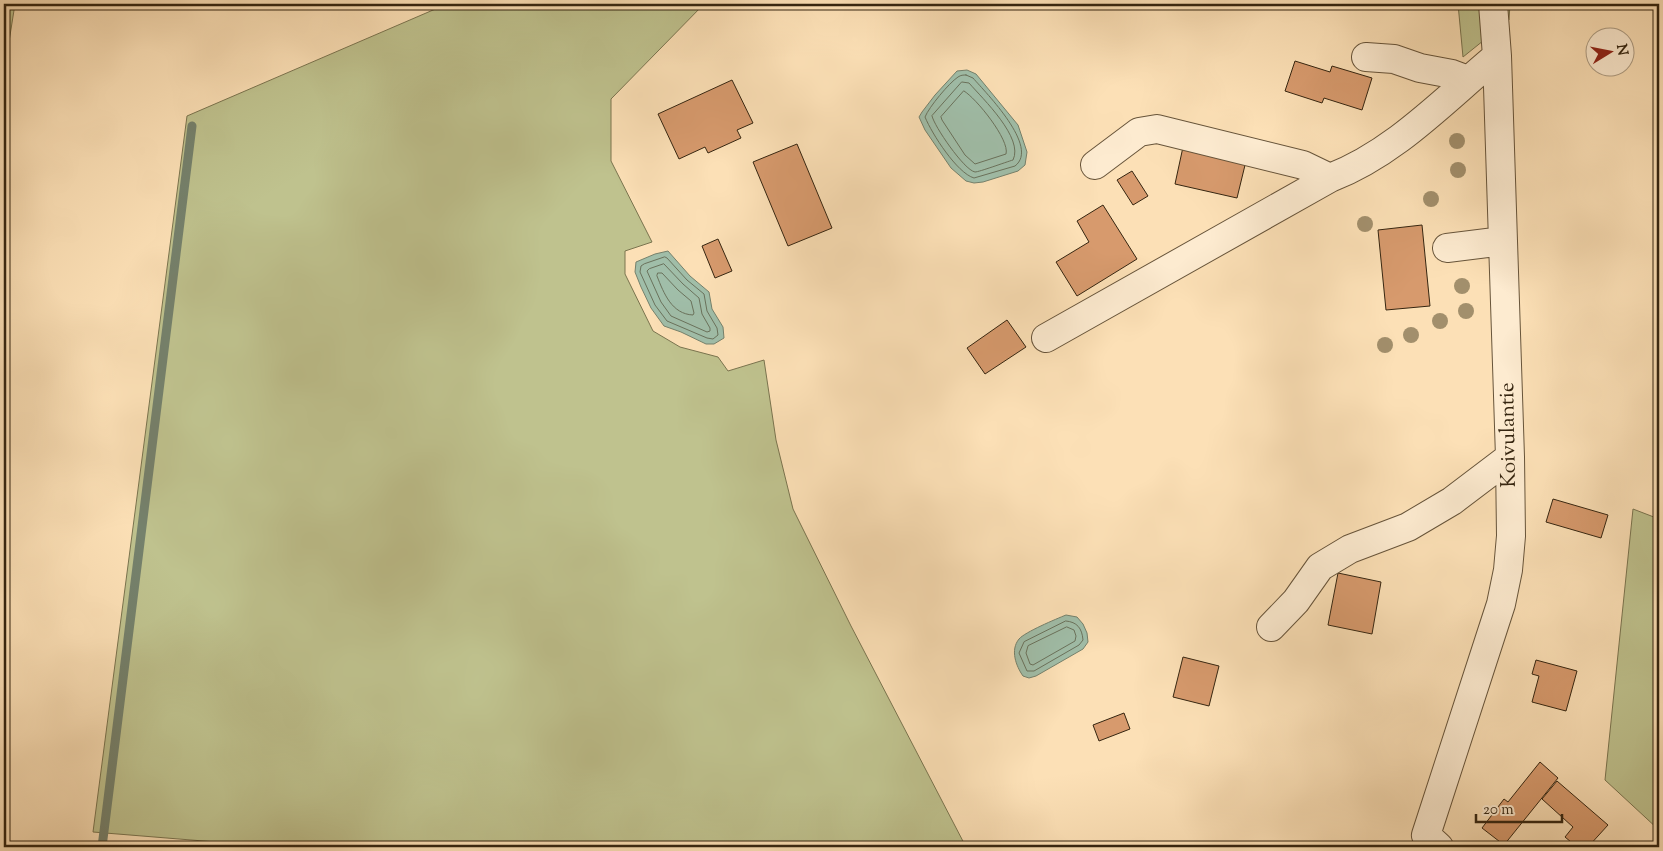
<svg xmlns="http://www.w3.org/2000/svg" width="1663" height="851" font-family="'Sorts Mill Goudy',serif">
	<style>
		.green { fill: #bfc28e; stroke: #7a744f }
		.water { fill: #a0bea9; stroke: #75816c }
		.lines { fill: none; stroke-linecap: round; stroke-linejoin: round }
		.shore { stroke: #6a725c; stroke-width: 1 }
		.stream { stroke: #75816c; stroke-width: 9 }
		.building { fill: #d79a6d; stroke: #352510 }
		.minor-casing { stroke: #67543a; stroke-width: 30 }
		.minor { stroke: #fdebd0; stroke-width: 28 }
		.tree { fill: #a28f6c }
		.labels { text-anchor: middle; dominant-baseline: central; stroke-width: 4.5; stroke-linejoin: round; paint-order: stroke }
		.street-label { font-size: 21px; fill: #352510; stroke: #fdebd0 }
	</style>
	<rect width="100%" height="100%" fill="#fce0b6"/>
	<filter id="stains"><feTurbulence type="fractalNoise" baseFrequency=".004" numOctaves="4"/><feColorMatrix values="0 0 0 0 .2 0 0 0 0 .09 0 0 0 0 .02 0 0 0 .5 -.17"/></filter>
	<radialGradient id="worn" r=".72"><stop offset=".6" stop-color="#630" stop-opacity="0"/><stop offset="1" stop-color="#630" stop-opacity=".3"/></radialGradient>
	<!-- green -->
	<path class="green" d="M4 4H15L4 73Z
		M447 4H704L611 99V161L652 242 625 251V274L653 331 680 347 718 357 728 371 764 360 776 440 793 509 851 626 966 847H277L93 832 187 116Z
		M1458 4H1510L1509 20 1463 57Z
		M1633 509 1659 519V830L1605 780Z"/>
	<!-- water -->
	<path class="water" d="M967 70 976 74 1018 125 1027 152 1025 165 1018 171 983 182 974 183 966 181 951 168 925 130 919 117 922 112 935 95 957 71Z
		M668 251 690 276 709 292 712 309 723 327 724 338 714 344H706L681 332 664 326 651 308 641 287 635 272 636 262 655 254Z
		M1066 615 1077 617 1083 624 1087 633 1088 642 1083 649 1036 676 1029 678 1023 676C1016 666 1010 650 1019 639 1025 632 1056 619 1066 615Z"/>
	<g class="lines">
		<!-- shore -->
		<path class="shore" d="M966 75 973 78C986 93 1040 147 1015 166L974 178C957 173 932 134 925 117 929 107 949 83 958 77 961 75 963 75 966 75Z
			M962 82 969 83C983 99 1024 138 1013 160 1006 162 979 172 975 172 964 170 934 126 932 116Z
			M964 91C976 98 1010 140 1006 154L975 164 965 155 942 120 941 117Z
			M665 257 667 258 687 280 704 294 707 311 717 328 718 335 713 339 707 338 667 321 655 305 640 272 641 266 644 264Z
			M664 264 683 284 699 298 702 314 710 328V331L707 332 671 316 661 302 647 271 649 269Z
			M658 273H662L678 290 691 301 694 313 693 315C672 314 664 294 657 276Z
			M1066 621C1077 622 1082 628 1083 640L1079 645 1034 671H1027L1019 653 1024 642Z
			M1067 627 1074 630 1076 636 1075 641 1033 665 1030 664 1026 653 1028 646Z"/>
		<!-- stream -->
		<path class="stream" d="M102 847 192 126"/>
	</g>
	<!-- building -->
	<path class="building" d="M1295 61 1330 72 1332 66 1372 78 1362 110 1324 98 1322 103 1285 91Z
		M732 80 753 123 737 130 741 138 708 153 705 147 679 159 658 114Z
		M797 144 832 228 788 246 753 162Z
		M1183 147 1246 161 1237 198 1175 184Z
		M1132 171 1148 196 1133 205 1117 180Z
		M1103 205 1137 259 1077 296 1056 262 1089 242 1077 221Z
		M1422 225 1430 306 1386 310 1378 230Z
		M718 239 732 271 715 278 702 246Z
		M1007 320 1026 347 985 374 967 348Z
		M1553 499 1608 515 1601 538 1546 522Z
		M1338 573 1381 582 1372 634 1328 625Z
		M1183 657 1219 666 1209 706 1173 697Z
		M1536 660 1577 671 1566 711 1532 702 1539 676 1532 674Z
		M1124 713 1130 729 1099 741 1093 725Z
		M1540 762 1558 778 1504 845 1482 828 1504 799 1508 802Z
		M1557 781 1608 825 1588 847H1577L1565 837 1573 827 1542 799Z"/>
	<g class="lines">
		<!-- minor casing -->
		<g class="minor-casing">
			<path id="minor" d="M1366 57 1394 59 1420 68 1452 74 1468 80
				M1095 165 1139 132 1157 129 1303 165 1330 178C1395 153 1444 100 1497 56
				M1447 248 1503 241
				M1046 338 1330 178
				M1271 627 1296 601 1320 567 1350 549 1408 527 1452 501 1510 457
				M1439 847 1426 835 1501 604 1508 570 1511 536 1510 457 1497 56 1493 4"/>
		</g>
		<!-- minor -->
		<use href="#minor" class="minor"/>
	</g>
	<!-- trees -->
	<g class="tree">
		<circle cx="1457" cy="141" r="8"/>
		<circle cx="1458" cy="170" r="8"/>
		<circle cx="1431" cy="199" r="8"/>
		<circle cx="1365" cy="224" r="8"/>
		<circle cx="1462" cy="286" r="8"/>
		<circle cx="1466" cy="311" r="8"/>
		<circle cx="1440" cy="321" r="8"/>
		<circle cx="1411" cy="335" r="8"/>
		<circle cx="1385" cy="345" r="8"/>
	</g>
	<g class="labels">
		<!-- street labels -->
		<g class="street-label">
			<text transform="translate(1509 435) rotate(-91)">Koivulantie</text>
		</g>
	</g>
	<!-- margin -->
	<rect width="1663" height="851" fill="none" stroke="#fce0b6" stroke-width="20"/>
	<rect x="5" y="5" width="1653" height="841" fill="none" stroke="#352510" stroke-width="2.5"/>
	<rect x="10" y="10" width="1643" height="831" fill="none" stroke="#352510"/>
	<!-- north arrow -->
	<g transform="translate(1610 52) rotate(80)"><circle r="24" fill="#fdebd0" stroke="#ad9c83"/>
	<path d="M0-4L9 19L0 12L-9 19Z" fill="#8f2418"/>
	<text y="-8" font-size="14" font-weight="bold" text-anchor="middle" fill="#352510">N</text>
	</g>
	<!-- scale -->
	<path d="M1476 814v8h86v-8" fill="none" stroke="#352510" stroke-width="2.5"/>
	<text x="1483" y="814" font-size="15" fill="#352510" stroke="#fdebd0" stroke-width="4" paint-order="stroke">20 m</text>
	<rect width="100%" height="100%" filter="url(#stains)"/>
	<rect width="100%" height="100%" fill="url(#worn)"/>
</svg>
